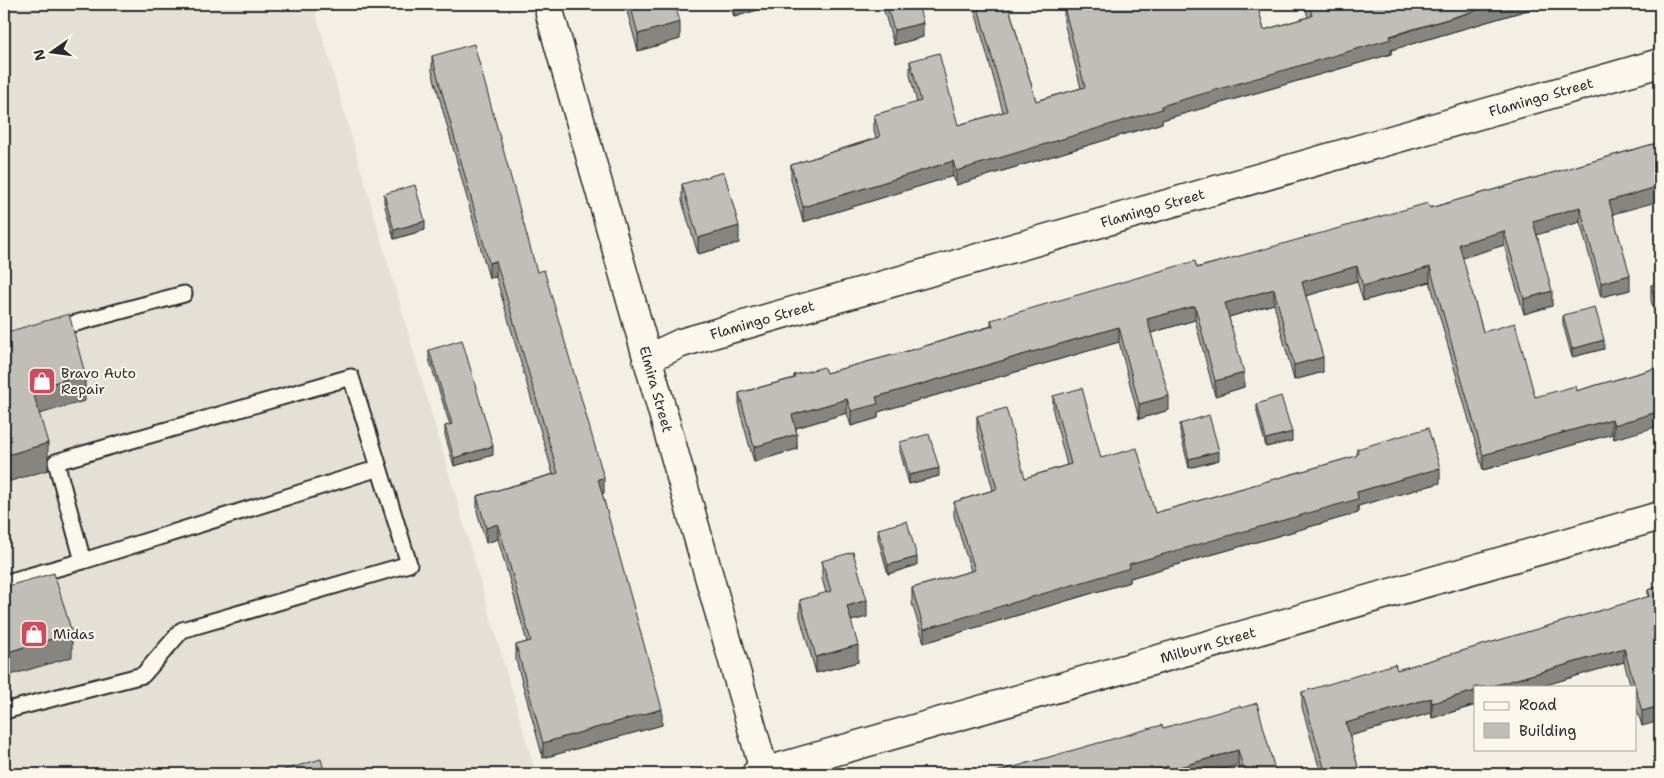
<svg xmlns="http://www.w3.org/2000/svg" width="1664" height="778" font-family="'Shantell Sans',sans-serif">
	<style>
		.built { fill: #e4e0d6 }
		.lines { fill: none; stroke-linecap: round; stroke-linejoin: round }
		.service-casing { stroke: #2b2b2b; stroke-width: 19 }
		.minor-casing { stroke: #2b2b2b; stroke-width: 31 }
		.service { stroke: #fbf7ec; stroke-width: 15 }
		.minor { stroke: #fbf7ec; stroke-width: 28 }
		.wall { fill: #a5a39d; stroke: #2b2b2b }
		.shaded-wall { fill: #86857f; stroke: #2b2b2b }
		.building { fill: #c0beb6; stroke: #2b2b2b }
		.labels { text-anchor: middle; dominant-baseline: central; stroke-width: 4; stroke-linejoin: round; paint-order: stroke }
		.street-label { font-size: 14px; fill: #2b2b2b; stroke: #fbf7ec }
		.poi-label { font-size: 14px; fill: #2b2b2b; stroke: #fbf7ec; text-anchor: start }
	</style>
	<rect width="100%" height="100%" fill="#f3efe4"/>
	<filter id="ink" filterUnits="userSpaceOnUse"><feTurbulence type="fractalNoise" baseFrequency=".02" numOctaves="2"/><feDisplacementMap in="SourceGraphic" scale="10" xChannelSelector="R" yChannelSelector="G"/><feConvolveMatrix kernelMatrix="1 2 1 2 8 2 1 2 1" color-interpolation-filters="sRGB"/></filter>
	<g filter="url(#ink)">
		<!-- built -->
		<path class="built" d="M4 4H313L536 774H4Z"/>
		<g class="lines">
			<!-- service casing -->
			<g class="service-casing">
				<path id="service" d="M54 329 184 294
					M83 561 379 468
					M4 583 83 561 56 462 351 377 409 564 182 630 143 675 4 711"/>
			</g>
			<!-- minor casing -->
			<g class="minor-casing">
				<g id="minor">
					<path id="s1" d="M550 4V14L765 774"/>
					<path id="s2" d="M647 359 681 343 1660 63"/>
					<path id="s3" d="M756 774 1660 516"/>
				</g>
			</g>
			<!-- service -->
			<use href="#service" class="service"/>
			<!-- minor -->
			<use href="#minor" class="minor"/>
		</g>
		<!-- wall -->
		<path class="wall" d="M625 4H675L680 39 638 51Z
			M730 4H777L734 17Z
			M882 4H918L923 37 894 45Z
			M973 4H1008L1036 101 1081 88 1064 22V7L1067 6 1066 4H1257L1264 30 1308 17 1304 4H1548L1391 50V54L1162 120V123L956 185 953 176 803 222 791 179V165L876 138 874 130V115L917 103 910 75V61L958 125 1003 112Z
			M432 56 537 272 604 493H602L662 725 543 758 516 660V645L527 642 498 539 486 543 477 511V496L553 474 496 277 489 278 432 71Z
			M1660 142 1613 214 1630 290 1601 297 1580 222 1537 234 1552 306 1524 314 1504 245 1462 258 1483 332 1535 397 1576 391 1660 367 1614 439 1612 434 1483 470 1430 282 1363 301 1357 281 1306 296 1323 372 1294 380 1274 304 1229 317 1244 387 1215 396 1195 320 1151 333 1169 410 1139 419 1119 342 878 412V418L851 426 847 413 796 428 797 449 754 462 739 408V393L794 378V375L826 373 915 349 991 326V320L1430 208Z
			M682 184 739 243 698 254 682 201Z
			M384 194 425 230 394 239 384 203Z
			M1660 283V334L1651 300V285Z
			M1563 315 1604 349 1572 357 1563 324Z
			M429 350 493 455 454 466 445 435V426L450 425 429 359Z
			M1053 396 1101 458 1155 513 1356 456 1357 455V449L1440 483 1358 506V513L1130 578V582L924 643 912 603V588L971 571 954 516V502L993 490 977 431V416L1025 478 1067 465 1053 411Z
			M1257 404 1292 441 1266 447 1257 412Z
			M1180 424 1219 460 1189 468 1180 432Z
			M900 442 939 476 909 484 900 451Z
			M878 529 917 565 888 574 878 538Z
			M822 561 867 617 851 621 858 662 816 673 800 617V600L826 593 822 578Z
			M1660 586 1642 726 1635 703V687H1631L1624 662 1432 718 1431 713 1349 736 1360 774H1321L1302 707V692L1397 670 1648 597V590Z
			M1241 708 1276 774H1241L1238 765 1206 774H989Z"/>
		<!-- shaded-wall -->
		<path class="shaded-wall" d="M734 4H777L734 17Z
			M1498 4H1548L1391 50V54L1162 120V123L956 185V171L1161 106Z
			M680 22V39L638 51V34Z
			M923 23V37L894 45V30Z
			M953 161V176L803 222V207Z
			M1660 186V201L1609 215V201Z
			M1580 207V222L1533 236V221Z
			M425 221V230L394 239V230Z
			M739 226V243L698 254V238Z
			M1504 231V245L1459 259V244Z
			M496 261V277L489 278V263Z
			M1357 266V281L1302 297V282Z
			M1430 267V282L1363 301V286Z
			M1630 275V290L1601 297V283Z
			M1274 289V304L1225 318V303Z
			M1552 291V306L1524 314V299Z
			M1195 306V320L1147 334V319Z
			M1119 327V342L878 412V418L851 426V411L876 397Z
			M1604 340V349L1572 357V349Z
			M1323 357V372L1294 380V365Z
			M1244 373V387L1215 396V381Z
			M85 374V401L32 416V389Z
			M1169 396V410L1139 419V404Z
			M847 399V413L792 429V415Z
			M1660 411V426L1614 439V425Z
			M1612 419V434L1483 470V455Z
			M1292 432V441L1266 447V439Z
			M797 434V449L754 462V447Z
			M48 443V470L4 483V456Z
			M493 446V455L454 466V458Z
			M1219 451V460L1189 468V459Z
			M939 468V476L909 484V475Z
			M1440 468V483L1358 506V513L1130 578V582L924 643V629L1357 492Z
			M604 478V493L598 494V479Z
			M498 524V539L486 543V528Z
			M917 557V565L888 574V565Z
			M867 600V617L847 622V606Z
			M72 633V657L4 677V653Z
			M858 645V662L816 673V657Z
			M1624 648V662L1539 687H1489Z
			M1475 691V705L1432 718V703Z
			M1431 698V713L1346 737V723Z
			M1660 706V721L1642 726V711Z
			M662 709V725L543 758V743Z
			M1238 750V765L1206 774H1169V770Z
			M1168 766V774H1142Z"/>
		<!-- building -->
		<path class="building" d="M630 4H675L680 22 638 34Z
			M886 4H918L923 23 894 30Z
			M977 4H1008L1036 101 1085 87 1064 7 1070 5V4H1257L1264 30 1312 16 1309 4H1498L1390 36 1391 39 1161 106 1162 109 956 171 953 161 803 207 791 165 880 137 874 115 921 101 910 61 939 53 958 125 1007 111Z
			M474 44 537 272 544 270 582 401 604 478 598 479 662 709 543 743 516 645 531 641 498 524 486 528 477 496 558 473 496 261 489 263 432 56Z
			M1660 142V186L1609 201 1630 275 1601 283 1580 207 1533 221 1552 291 1524 299 1504 231 1459 244 1483 332 1515 323 1535 397 1575 386 1576 391 1660 367V411L1614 425 1612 419 1483 455 1430 267 1363 286 1357 266 1302 282 1323 357 1294 365 1274 289 1225 303 1244 373 1215 381 1195 306 1147 319 1169 396 1139 404 1119 327 876 397 878 404 851 411 847 399 792 415 797 434 754 447 739 393 795 378 794 375 824 367 826 373 915 349 993 326 991 320 1195 261 1197 268 1428 203 1430 208Z
			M724 172 739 226 698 238 682 184Z
			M415 185 425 221 394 230 384 194Z
			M1660 283V319L1651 285Z
			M1595 307 1604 340 1572 349 1563 315Z
			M69 314 85 374 32 389 48 443 4 456V333Z
			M462 340 493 446 454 458 445 426 452 424 429 350Z
			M1082 388 1101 458 1137 448 1155 513 1356 456 1358 454 1357 449 1428 428 1440 468 1357 492 1358 499 1129 564 1130 568 924 629 912 588 975 570 954 502 997 489 977 416 1006 408 1025 478 1071 464 1053 396Z
			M1281 396 1292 432 1266 439 1257 404Z
			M1209 415 1219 451 1189 459 1180 424Z
			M929 434 939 468 909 475 900 442Z
			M907 521 917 557 888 565 878 529Z
			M853 552 867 600 847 606 858 645 816 657 800 600 831 591 822 561Z
			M54 573 72 633 4 653V587Z
			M1660 586V706L1642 711 1624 648 1489 687H1475V691L1432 703 1431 698 1346 723 1360 774H1326L1302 692 1395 664 1397 670 1650 596 1648 590Z
			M1257 703 1276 774H1245L1238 750 1169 770 1168 766 1142 774H989L1162 725 1163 728 1240 706 1241 708Z
			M321 759 325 774H271Z
			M1560 768 1562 774H1536Z"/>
	</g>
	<!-- icons -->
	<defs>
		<g id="shop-square" transform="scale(1.4375)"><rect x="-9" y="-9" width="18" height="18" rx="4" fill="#d1495b" stroke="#fbf7ec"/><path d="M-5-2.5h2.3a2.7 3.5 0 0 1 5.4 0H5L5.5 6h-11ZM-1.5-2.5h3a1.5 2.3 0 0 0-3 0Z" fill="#fff"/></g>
	</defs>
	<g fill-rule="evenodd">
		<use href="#shop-square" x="42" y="381"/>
		<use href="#shop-square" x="34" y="634"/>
	</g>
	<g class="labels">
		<!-- street labels -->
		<g class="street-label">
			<text stroke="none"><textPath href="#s2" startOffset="932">Flamingo Street</textPath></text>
			<text stroke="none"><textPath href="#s2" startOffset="528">Flamingo Street</textPath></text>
			<text stroke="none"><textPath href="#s2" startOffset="122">Flamingo Street</textPath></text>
			<text stroke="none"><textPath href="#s1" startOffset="400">Elmira Street</textPath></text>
			<text stroke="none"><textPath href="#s3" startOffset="470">Milburn Street</textPath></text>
		</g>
		<!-- poi labels -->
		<g class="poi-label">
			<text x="61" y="373">Bravo Auto<tspan x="61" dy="16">Repair</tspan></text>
			<text x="53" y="634">Midas</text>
		</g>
	</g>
	<!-- margin -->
	<rect width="1664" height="778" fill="none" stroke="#fbf7ec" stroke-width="20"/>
	<rect x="10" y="10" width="1644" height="758" fill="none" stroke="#2b2b2b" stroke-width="2" filter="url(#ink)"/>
	<!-- legend -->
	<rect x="1474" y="686" width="162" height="65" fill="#fbf7ec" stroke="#a8a59f"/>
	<rect x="1484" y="702" width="25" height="8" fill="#fbf7ec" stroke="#a8a59f"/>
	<text x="1519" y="710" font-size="15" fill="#2b2b2b">Road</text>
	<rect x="1484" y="723" width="25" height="15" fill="#c0beb6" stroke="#a8a59f"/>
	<text x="1519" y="736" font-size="15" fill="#2b2b2b">Building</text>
	<!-- north arrow -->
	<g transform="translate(52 52) rotate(256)" stroke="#fbf7ec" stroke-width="4" paint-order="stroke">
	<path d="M0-4L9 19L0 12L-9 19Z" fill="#2b2b2b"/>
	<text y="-8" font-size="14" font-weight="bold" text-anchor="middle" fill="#2b2b2b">N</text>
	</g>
</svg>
